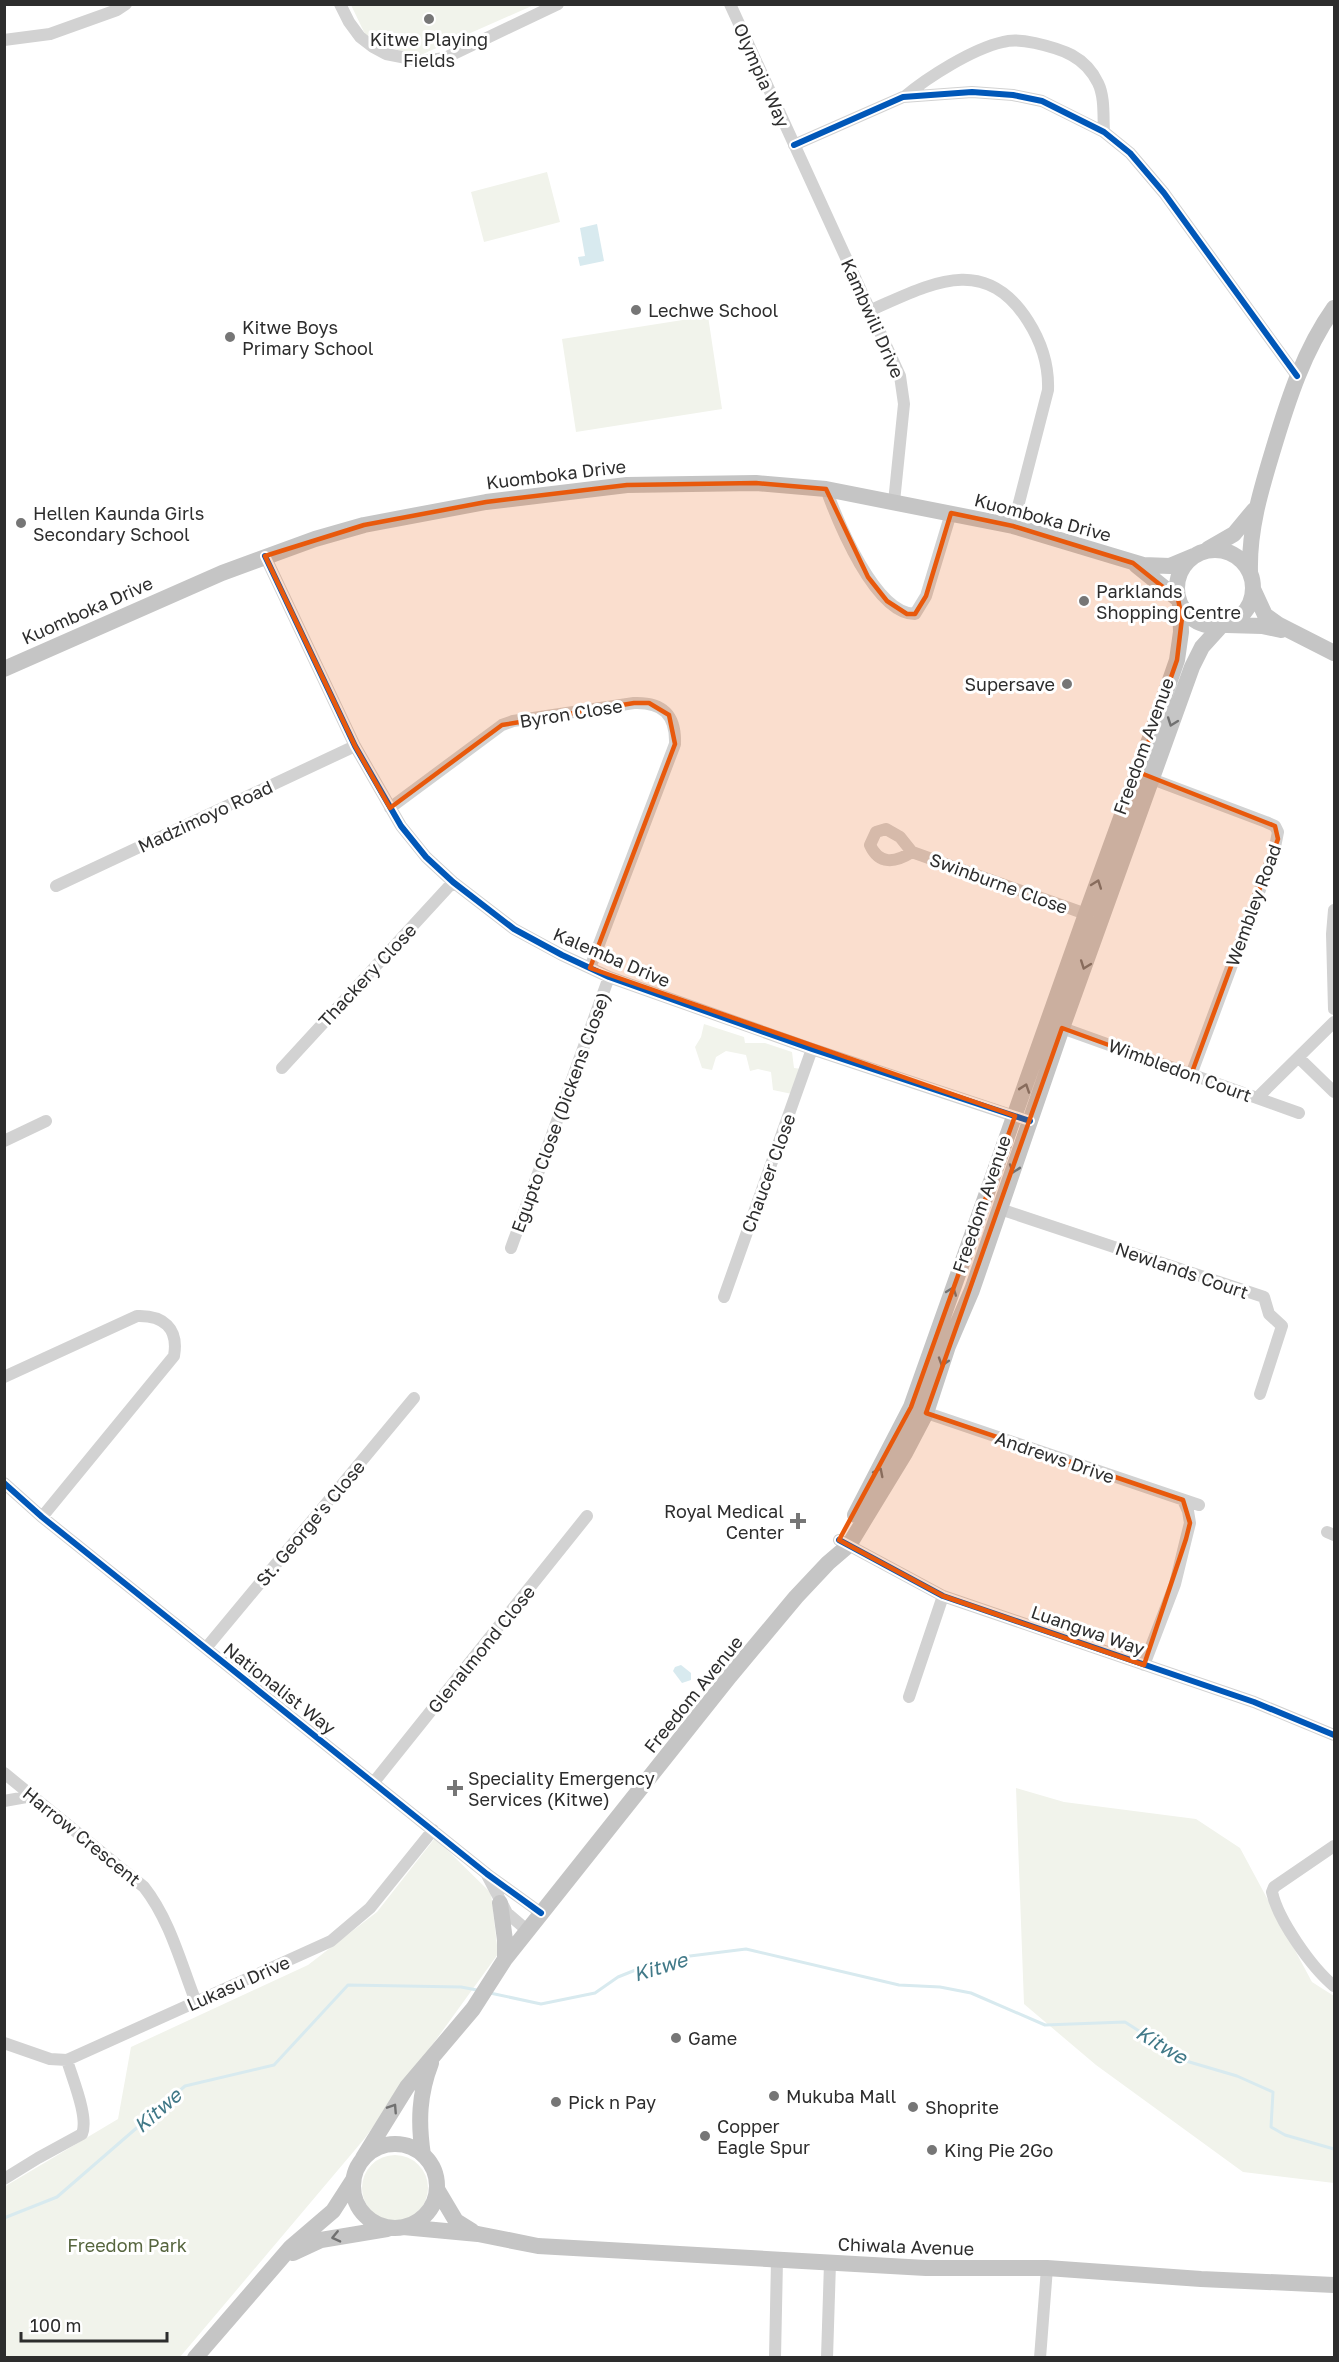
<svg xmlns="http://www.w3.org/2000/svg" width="1339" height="2362" font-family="'Golos Text',sans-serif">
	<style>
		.green { fill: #f1f3eb }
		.water { fill: #d8eaef }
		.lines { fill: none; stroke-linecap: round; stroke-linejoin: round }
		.stream { stroke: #d8eaef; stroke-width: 3 }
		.minor { stroke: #d2d2d2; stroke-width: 12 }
		.major { stroke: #c5c5c5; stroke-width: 16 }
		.cycleway-casing { stroke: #fff; stroke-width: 10 }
		.cycleway { stroke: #0057b8; stroke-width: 6 }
		.oneway { stroke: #717171 }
		.marked { fill: #e8590c; fill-opacity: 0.2; stroke: #e8590c; stroke-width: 4.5; stroke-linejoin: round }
		.poi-dot { fill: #767676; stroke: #fff; stroke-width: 2 }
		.labels { text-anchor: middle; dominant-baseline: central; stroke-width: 6; stroke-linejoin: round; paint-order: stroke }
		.poi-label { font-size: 18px; fill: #2d2d2d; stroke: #fff; text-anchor: start }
		.street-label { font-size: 18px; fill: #2d2d2d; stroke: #fff }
		.park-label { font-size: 18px; fill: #56653e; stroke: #fff }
		.water-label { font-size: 20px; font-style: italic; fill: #417988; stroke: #fff }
	</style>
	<rect width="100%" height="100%" fill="#fff"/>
	<!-- green -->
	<path class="green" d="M351 5H534L414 58 365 34Z
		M547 172 560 222 484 242 471 192Z
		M708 316 722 409 576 432 562 339Z
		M704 1024 744 1037 745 1043H765L792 1052 794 1068 802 1069 792 1094 773 1090 771 1072 758 1069 750 1071 746 1055 726 1051 716 1057 712 1070 702 1068 695 1047 701 1037Z
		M1016 1788 1064 1802 1196 1819 1240 1848 1312 1982 1334 1996V2183L1243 2172 1096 2065 1024 2004Z
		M435 1838 491 1893 498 1954 365 2138 180 2357 7 2358 5 2355 4 2187 118 2119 131 2047 308 1965 377 1912Z
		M362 2188a33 33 0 1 1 66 0a33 33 0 1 1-66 0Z"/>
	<!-- water -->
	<path class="water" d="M597 224 604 261 580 266 578 257 585 256 580 228Z
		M681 1665 691 1673V1680L682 1683 673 1671 675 1667Z"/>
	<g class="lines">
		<!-- stream -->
		<path class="stream" d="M490 1993 541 2004 595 1993 618 1977 638 1969 682 1957 746 1949 899 1985 940 1987 971 1993 1045 2025 1125 2022 1186 2061 1237 2076 1273 2092 1271 2127 1285 2135 1334 2149
			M4 2218 57 2197 185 2086 274 2065 348 1985 461 1987 477 1990"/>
		<!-- minor -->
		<path class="minor" d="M340 4 349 22 360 37 373 47 386 54 422 61 445 58 558 4
			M730 4 900 376 904 404 894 502
			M4 40 50 34 117 10 126 4
			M904 97C928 77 972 49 1003 42 1013 39 1026 41 1035 43 1062 49 1085 56 1098 83 1105 97 1103 117 1104 132
			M794 145 903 97 972 92 1013 95 1042 101 1104 132 1130 153 1164 193 1297 376
			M871 310C929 285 984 252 1028 321 1042 343 1049 364 1048 390L1013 526
			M826 489C838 522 875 614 915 614L926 596 951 513
			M265 556 355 746 401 826 426 857 453 882 514 929 562 955 609 977 812 1049 1020 1118
			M1152 779 1266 822 1275 826 1278 832 1274 852 1191 1075
			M390 808 502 725 513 721 634 703C663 702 676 715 675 744L590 968
			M886 829 900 837 912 852C895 863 879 865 870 845L876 832Z
			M912 852 1086 914
			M56 886 355 746
			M1334 910 1332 934 1334 1009
			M1062 1028 1299 1113
			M1299 1058 1334 1092
			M282 1068 453 882
			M1257 1098 1334 1022
			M4 1141 46 1121
			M1000 1209 1264 1297 1269 1314 1282 1326 1260 1394
			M511 1248 609 977
			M724 1297 812 1049
			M4 1377 137 1316C163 1315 179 1328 174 1356L42 1517
			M921 1411 1199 1505
			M4 1483 42 1517 487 1874 541 1913
			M1327 1532 1334 1535
			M839 1540 943 1596 1254 1702 1334 1735
			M206 1648 414 1398
			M1144 1665 1175 1584 1186 1539 1190 1523 1188 1511 1183 1500
			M909 1697 943 1596
			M4 1773 144 1887C170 1920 181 1964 196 2002
			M374 1782 587 1516
			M4 1801 32 1796
			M1334 1846 1274 1887 1272 1892C1278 1920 1312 1968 1334 1986
			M487 1875 507 1913 528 1931
			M4 2043 50 2059 67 2060 331 1941 370 1908 433 1830
			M4 2179 38 2158 82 2134C89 2117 72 2078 67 2060
			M775 2358 777 2260
			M827 2358 830 2263
			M1040 2358 1047 2268"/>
		<!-- major -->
		<path class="major" d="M1208 549 1234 534 1254 510
			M1177 588a38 38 0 1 1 76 0a38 38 0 1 1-76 0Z
			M1136 565 1178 599
			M1250 571C1249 528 1261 490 1273 450 1288 400 1304 350 1334 308
			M1254 591 1265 615 1279 625 1334 653
			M1227 625 1262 626 1281 630
			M4 669 222 573 315 539 364 525 486 502 627 485 756 483 826 489 1013 526 1143 565 1170 566 1194 556
			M855 1515 911 1407 1086 914 1150 738 1177 660 1181 632 1180 604
			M500 1903 505 1940V1959
			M353 2186a42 42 0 1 1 84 0a42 42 0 1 1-84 0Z
			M423 2155C418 2122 419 2094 431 2063
			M363 2158 407 2087 473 2009 505 1959 730 1676 796 1597 828 1563 849 1545 905 1453 926 1413 948 1346 972 1290 1062 1028 1192 667 1202 647 1221 626
			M437 2189 456 2221 472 2231
			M403 2227 478 2234 538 2246 926 2268H1047L1201 2279 1334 2285
			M293 2253 321 2240 387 2229
			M195 2358 291 2247 333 2211 353 2180"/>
		<!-- cycleway casing -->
		<g class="cycleway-casing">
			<path id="cycleway" d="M794 145 903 97 972 92 1013 95 1042 101 1104 132 1130 153 1164 193 1297 376
				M265 556 355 746 401 826 426 857 453 882 514 929 562 955 609 977 812 1049 1030 1121
				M4 1483 42 1517 487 1874 541 1913
				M839 1540 943 1596 1254 1702 1334 1735"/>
		</g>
		<!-- cycleway -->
		<use href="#cycleway" class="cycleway"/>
	</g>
	<!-- one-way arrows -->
	<defs><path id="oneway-chevron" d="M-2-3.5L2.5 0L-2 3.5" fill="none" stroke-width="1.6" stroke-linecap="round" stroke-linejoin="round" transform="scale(1.5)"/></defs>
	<g class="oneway">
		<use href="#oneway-chevron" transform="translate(1172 722) rotate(110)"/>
		<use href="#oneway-chevron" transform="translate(1097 884) rotate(-70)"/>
		<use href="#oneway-chevron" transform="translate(1085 965) rotate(110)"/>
		<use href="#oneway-chevron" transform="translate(1025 1088) rotate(-71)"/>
		<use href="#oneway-chevron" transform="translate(1014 1169) rotate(109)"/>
		<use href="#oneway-chevron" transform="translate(952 1291) rotate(-70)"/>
		<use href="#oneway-chevron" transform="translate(943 1362) rotate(108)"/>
		<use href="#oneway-chevron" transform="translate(879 1472) rotate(-63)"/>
		<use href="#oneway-chevron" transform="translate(393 2108) rotate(-57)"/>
		<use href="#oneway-chevron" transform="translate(336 2237) rotate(167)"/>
	</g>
	<!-- marked area -->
	<path class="marked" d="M756 483 826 489 868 577 887 601 907 614H915L926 596 951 513 1013 526 1133 563 1178 599 1182 618 1177 660 1138 772 1275 826 1278 839 1191 1075 1062 1028 926 1413 1183 1500 1190 1523 1186 1539 1144 1665 943 1596 839 1540 911 1407 1015 1116 590 968 675 744 669 715 649 703H634L502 725 390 808 355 746 265 556 364 525 486 502 627 485Z"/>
	<!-- markers -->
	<g class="poi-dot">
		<circle cx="429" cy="19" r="6"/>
		<circle cx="636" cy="310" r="6"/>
		<circle cx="230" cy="337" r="6"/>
		<circle cx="21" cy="523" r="6"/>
		<circle cx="1084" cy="601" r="6"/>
		<circle cx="1067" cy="684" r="6"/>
		<path d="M795 1512h6v6h6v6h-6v6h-6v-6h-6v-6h6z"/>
		<path d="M452 1779h6v6h6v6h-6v6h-6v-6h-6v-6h6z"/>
		<circle cx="676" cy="2038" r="6"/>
		<circle cx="774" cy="2096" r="6"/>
		<circle cx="556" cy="2102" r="6"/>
		<circle cx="913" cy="2107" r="6"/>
		<circle cx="705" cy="2136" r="6"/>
		<circle cx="932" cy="2150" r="6"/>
	</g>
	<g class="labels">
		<!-- poi labels -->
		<g class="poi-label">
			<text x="429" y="39" text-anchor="middle">Kitwe Playing<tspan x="429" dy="21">Fields</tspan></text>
			<text x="648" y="310">Lechwe School</text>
			<text x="242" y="327">Kitwe Boys<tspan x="242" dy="21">Primary School</tspan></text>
			<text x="33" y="513">Hellen Kaunda Girls<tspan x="33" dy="21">Secondary School</tspan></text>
			<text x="1096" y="591">Parklands<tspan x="1096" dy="21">Shopping Centre</tspan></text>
			<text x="1055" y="684" text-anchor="end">Supersave</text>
			<text x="784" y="1511" text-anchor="end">Royal Medical<tspan x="784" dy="21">Center</tspan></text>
			<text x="468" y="1778">Speciality Emergency<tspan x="468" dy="21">Services (Kitwe)</tspan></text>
			<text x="688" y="2038">Game</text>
			<text x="786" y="2096">Mukuba Mall</text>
			<text x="568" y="2102">Pick n Pay</text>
			<text x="925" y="2107">Shoprite</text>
			<text x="717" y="2126">Copper<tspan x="717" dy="21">Eagle Spur</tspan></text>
			<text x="944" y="2150">King Pie 2Go</text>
		</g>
		<!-- street labels -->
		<g class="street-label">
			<text transform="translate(762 75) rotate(66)">Olympia Way</text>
			<text transform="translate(873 318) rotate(66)">Kambwili Drive</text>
			<text transform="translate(556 474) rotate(-7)">Kuomboka Drive</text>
			<text transform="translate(1043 517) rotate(15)">Kuomboka Drive</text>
			<text transform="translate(87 610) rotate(-24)">Kuomboka Drive</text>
			<text transform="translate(571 713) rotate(-9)">Byron Close</text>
			<text transform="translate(1143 746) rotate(-70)">Freedom Avenue</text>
			<text transform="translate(205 816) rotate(-25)">Madzimoyo Road</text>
			<text transform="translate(999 883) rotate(20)">Swinburne Close</text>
			<text transform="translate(1253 905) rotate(-70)">Wembley Road</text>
			<text transform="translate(612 957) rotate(23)">Kalemba Drive</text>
			<text transform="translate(367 975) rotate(-47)">Thackery Close</text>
			<text transform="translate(1180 1070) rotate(20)">Wimbledon Court</text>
			<text transform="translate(560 1112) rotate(-70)">Egupto Close (Dickens Close)</text>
			<text transform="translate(768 1173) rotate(-70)">Chaucer Close</text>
			<text transform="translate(981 1204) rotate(-71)">Freedom Avenue</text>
			<text transform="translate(1182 1270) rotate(19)">Newlands Court</text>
			<text transform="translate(1055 1457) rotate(19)">Andrews Drive</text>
			<text transform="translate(310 1523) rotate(-50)">St. George's Close</text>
			<text transform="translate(1088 1630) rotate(19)">Luangwa Way</text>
			<text transform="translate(481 1649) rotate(-51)">Glenalmond Close</text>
			<text transform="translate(280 1688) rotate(38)">Nationalist Way</text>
			<text transform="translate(693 1694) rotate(-51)">Freedom Avenue</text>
			<text transform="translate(82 1836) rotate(39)">Harrow Crescent</text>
			<text transform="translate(238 1983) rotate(-24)">Lukasu Drive</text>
			<text transform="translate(906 2246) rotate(2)">Chiwala Avenue</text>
		</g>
		<!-- park labels -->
		<g class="park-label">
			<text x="127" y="2245">Freedom Park</text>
		</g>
		<!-- water labels -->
		<g class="water-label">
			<text transform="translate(660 1966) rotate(-17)">Kitwe</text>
			<text transform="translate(1162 2044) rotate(31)">Kitwe</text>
			<text transform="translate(157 2110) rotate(-41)">Kitwe</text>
		</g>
	</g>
	<!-- border -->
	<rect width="1339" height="2362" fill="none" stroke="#2d2d2d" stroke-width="12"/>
	<!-- scale -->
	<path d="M21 2332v9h146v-9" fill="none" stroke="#2d2d2d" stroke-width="3"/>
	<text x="30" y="2332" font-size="18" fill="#2d2d2d" stroke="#ffffff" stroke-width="4.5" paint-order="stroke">100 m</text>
</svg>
